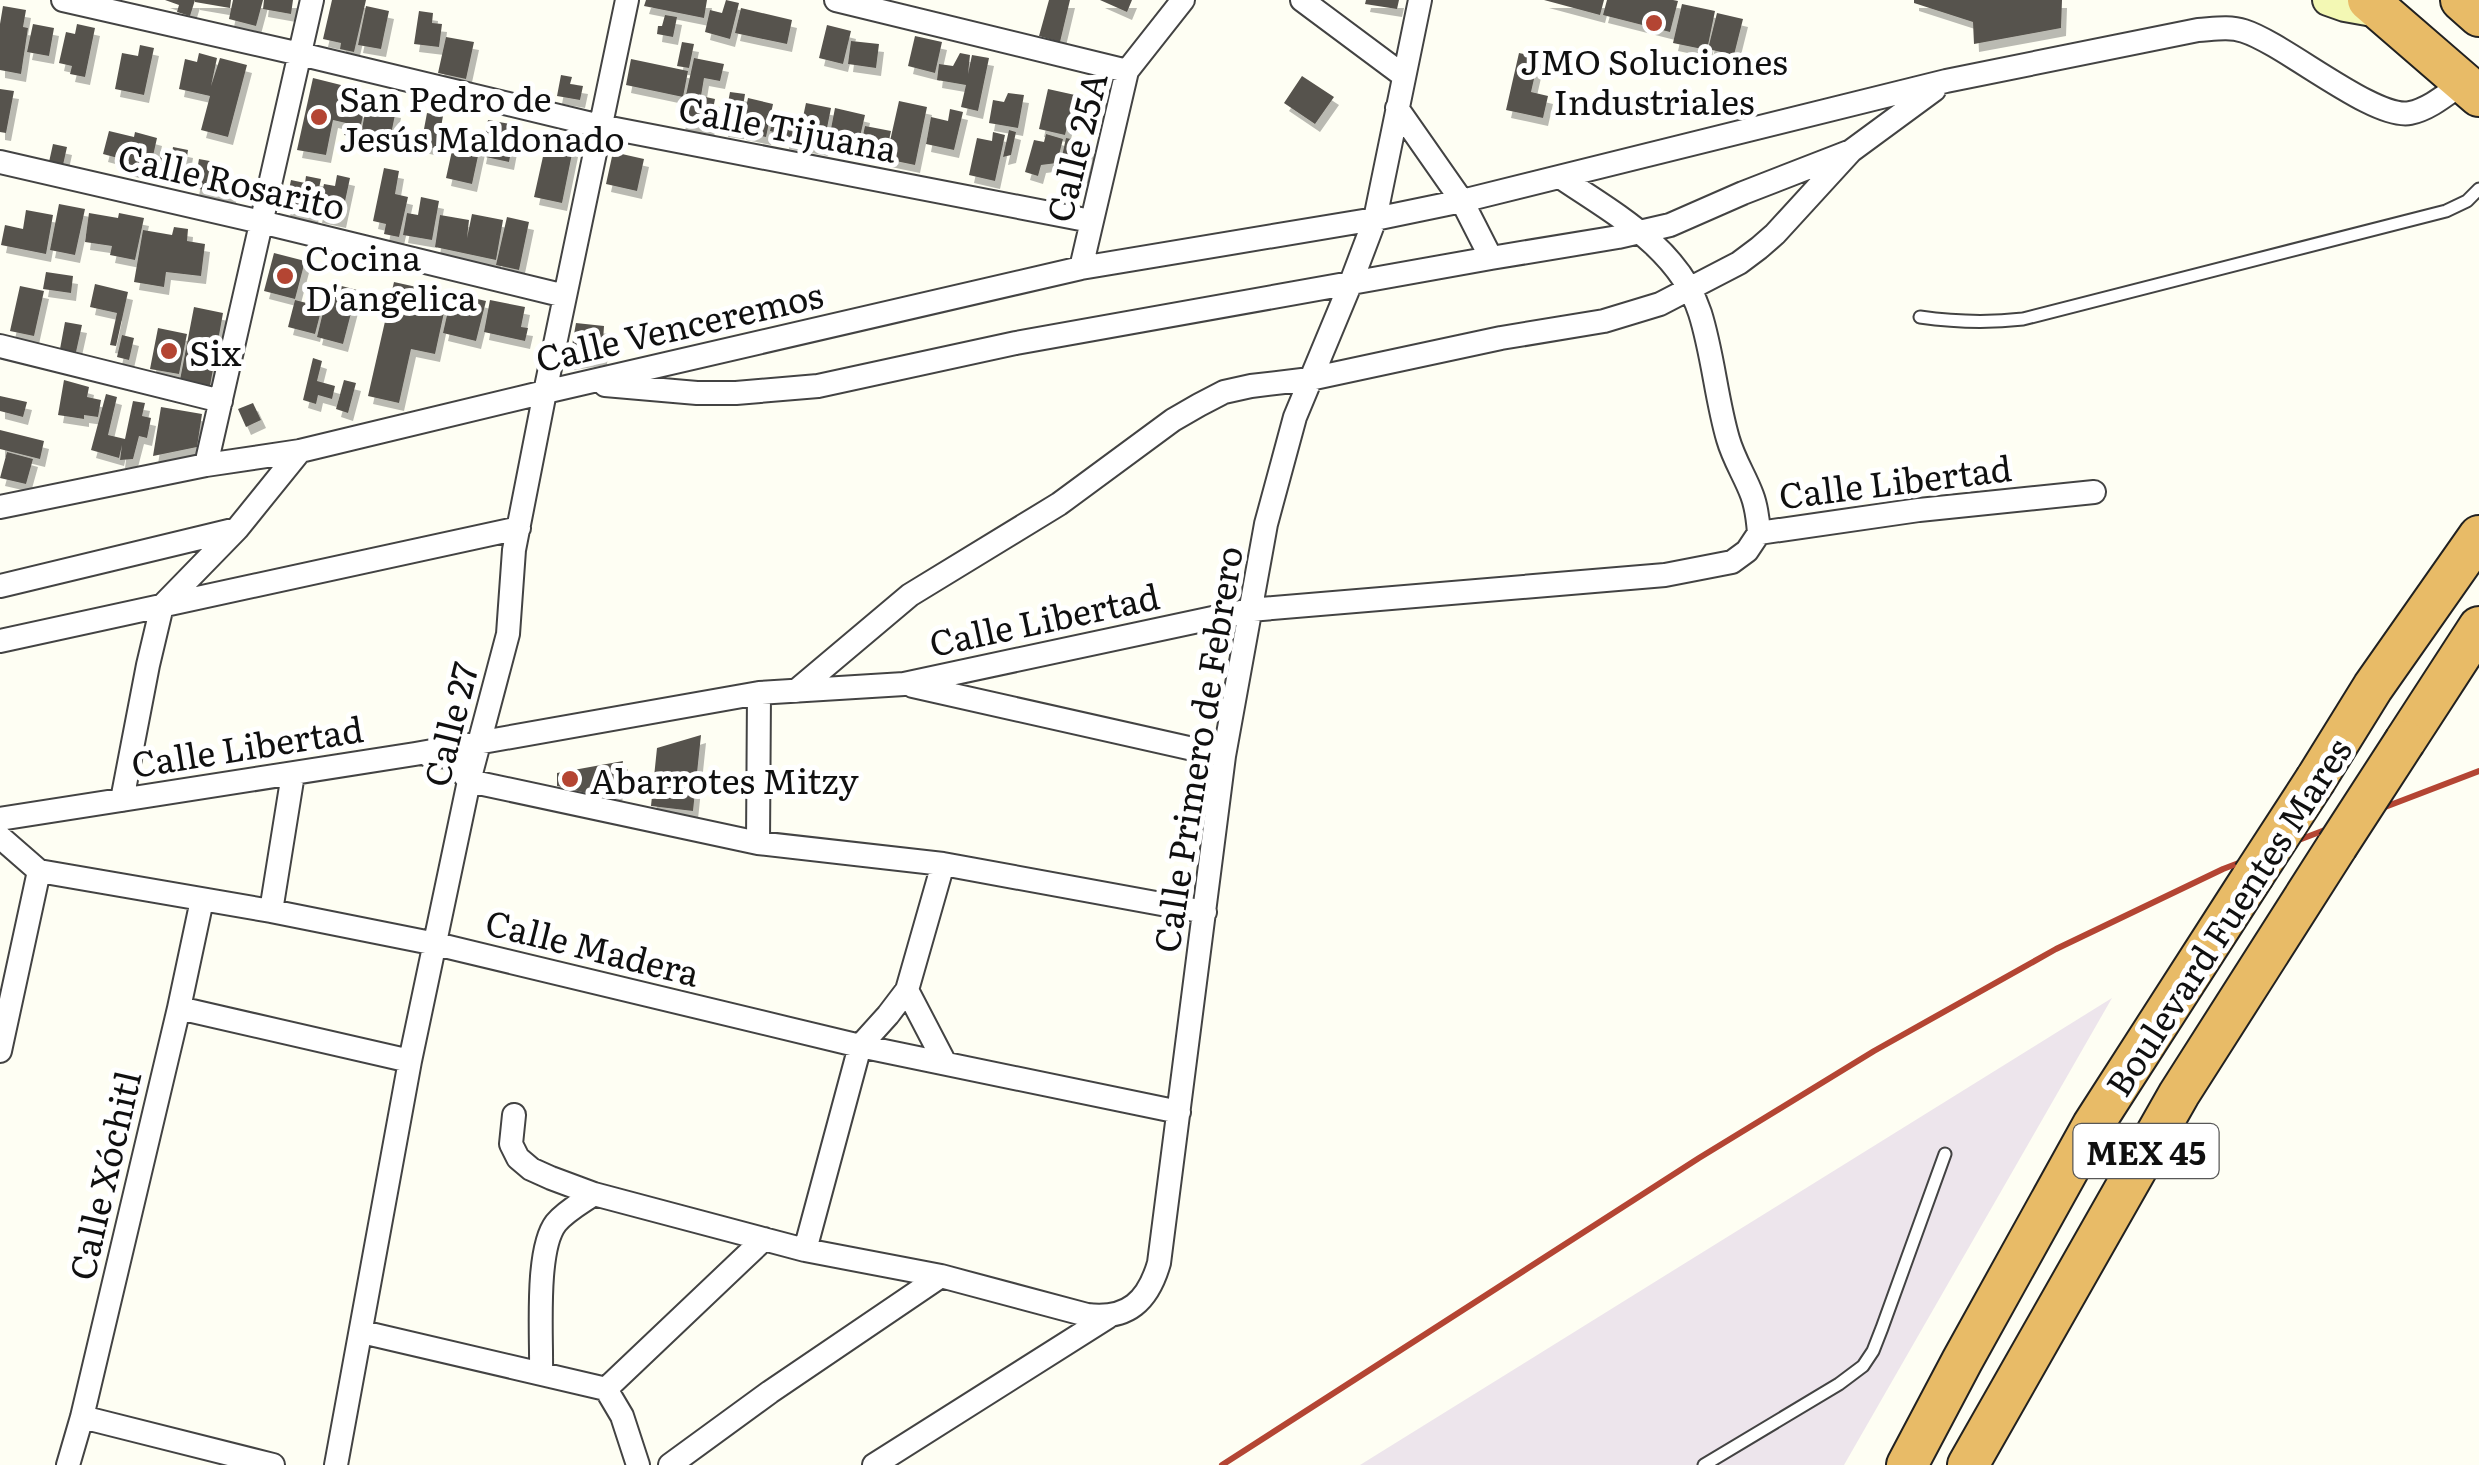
<svg xmlns="http://www.w3.org/2000/svg" width="2479" height="1465" font-family="Literata,serif">
	<style>
		.industrial { fill: #ede5ec }
		.building { fill: #57534d; filter: url(#shadow) }
		.lines { fill: none; stroke-linecap: round; stroke-linejoin: round }
		.lane-casing { stroke: #434343; stroke-width: 15 }
		.street-casing { stroke: #434343; stroke-width: 26 }
		.secondary-casing { stroke: #323232; stroke-width: 34 }
		.highway-casing { stroke: #212121; stroke-width: 44 }
		.lane { stroke: #fff; stroke-width: 11 }
		.street { stroke: #fff; stroke-width: 22 }
		.secondary { stroke: #f3f8b4; stroke-width: 30 }
		.highway { stroke: #e8bb67; stroke-width: 40 }
		.rail { stroke: #b44533; stroke-width: 6 }
		.highway-bridge-casing { stroke: #212121; stroke-width: 44; stroke-linecap: butt }
		.highway-bridge { stroke: #e8bb67; stroke-width: 40 }
		.poi-dot { fill: #b44533; stroke: #fff; stroke-width: 4 }
		.labels { text-anchor: middle; dominant-baseline: central; stroke-width: 10; stroke-linejoin: round; paint-order: stroke }
		.shield { fill: #fff; stroke: #585858; stroke-width: 2.5 }
		.shield-label { font-size: 32px; font-weight: bold; fill: #101010 }
		.poi-label { font-size: 35px; fill: #101010; stroke: #fff; text-anchor: start }
		.street-label { font-size: 35px; fill: #101010; stroke: #fff }
	</style>
	<defs>
		<filter id="shadow"><feDropShadow dx="5" dy="8" stdDeviation="0" flood-color="#0004"/></filter>
	</defs>
	<rect width="100%" height="100%" fill="#fefef3"/>
	<!-- industrial -->
	<path class="industrial" d="M2112 998 1844 1465H1360Z"/>
	<!-- building -->
	<path class="building" d="M165 0H195L190 16 177 12 179 5Z
		M195 0H231L230 8 195 2Z
		M233 0H263L256 26 229 19Z
		M264 0H293L291 14 263 9Z
		M332 0H366L354 52 340 49 341 43 323 39Z
		M646 0H707L704 18 644 6Z
		M726 0 739 3 730 39 705 32 710 10 722 13Z
		M1049 0H1070L1060 42 1039 36Z
		M1100 0H1132L1127 12Z
		M1366 0H1399L1397 9 1365 4Z
		M1544 0H1604L1600 15Z
		M1607 0H1673L1678 1 1670 32 1603 15Z
		M1914 0H2062L2061 28 1974 44 1973 22 1914 3Z
		M1682 4 1715 11 1707 50 1673 43Z
		M3 6 26 10 23 27 28 28 21 74 0 70V24Z
		M366 6 389 11 381 49 358 45Z
		M741 8 792 20 787 44 735 33Z
		M419 11 433 13 432 23 442 24 439 47 414 44Z
		M1717 13 1743 19 1734 55 1708 49Z
		M665 15 677 17 673 37 657 34 658 26H662Z
		M33 24 54 28 49 56 27 52Z
		M77 24 95 28 85 77 70 74 72 66 59 63 66 32 75 34Z
		M827 25 851 31 843 64 819 58Z
		M915 36 942 42 935 73 908 66Z
		M446 37 474 42 466 79 438 73Z
		M851 41 879 44 876 68 848 64Z
		M682 42 694 44 689 68 677 66Z
		M140 45 154 48 144 95 115 89 122 53 138 56Z
		M199 53 217 58 211 86 220 58 247 65 228 137 201 130 210 96 179 89 185 59 197 62Z
		M960 53 970 55 968 74 972 55 989 58 978 111 961 107 966 85 937 80 939 64 953 66Z
		M1519 53 1539 57 1531 92 1548 96 1543 118 1506 110Z
		M694 58 724 64 720 81 704 78 701 96 715 99 709 129 680 123Z
		M631 59 688 71 683 97 626 85Z
		M561 75 572 77 570 84 583 86 580 100 557 96Z
		M1302 76 1334 97 1315 124 1284 103Z
		M313 78 341 85 340 90 354 93 350 108 364 111 358 138 344 135 346 123 333 120 326 155 297 150Z
		M0 89 14 91 6 133 0 132Z
		M1048 89 1075 95 1065 135 1039 129Z
		M369 92 387 95 384 108 396 110 389 144 360 139Z
		M730 92 745 94 739 131 723 129Z
		M1008 93 1024 95 1018 128 989 123 993 100 1004 102Z
		M748 98 773 104 766 137 741 132Z
		M899 101 927 107 915 165 886 159Z
		M806 103 831 108 823 148 784 141 785 135 770 131 775 110 803 117Z
		M835 108 865 115 859 141 830 134Z
		M950 109 963 112 954 150 926 144 931 117 948 121Z
		M427 113 443 116 437 149 421 145Z
		M488 120 516 125 509 162 481 156Z
		M865 126 891 131 888 145 862 140Z
		M1009 130 1016 132 1011 155 1003 157Z
		M109 131 134 137 135 132 157 138 149 174 127 168 129 161 103 154Z
		M993 132 1005 135 995 181 969 175 977 138 992 141Z
		M1046 134 1063 139 1057 163 1041 165 1038 176 1025 172 1034 140 1044 142Z
		M455 137 481 142 472 184 446 178Z
		M1066 138 1092 143 1085 176 1059 170Z
		M546 143 573 149 562 203 534 197Z
		M53 144 67 147 63 165 49 162Z
		M173 147 188 150 184 176 158 172 161 152 172 154Z
		M613 152 644 159 637 191 606 184Z
		M199 159 215 162 212 178 233 182 231 195 194 188Z
		M384 168 399 171 395 194 408 197 399 237 384 234 386 224 373 221Z
		M337 175 350 178 341 220 317 215 324 184 335 186Z
		M306 176 321 179 313 215 285 209 291 180 305 183Z
		M421 197 439 201 432 240 403 235 407 213 418 215Z
		M59 204 85 209 75 255 50 250Z
		M26 210 53 215 46 254 1 245 5 225 23 229Z
		M89 213 118 218 119 213 144 218 135 260 110 255 112 246 85 242Z
		M472 214 503 220 496 260 435 247 440 215 469 220 467 238Z
		M507 217 529 222 519 270 496 265Z
		M174 227 188 229 187 241 205 244 201 276 166 272 164 287 134 282 143 230 172 235Z
		M274 253 305 261 295 299 264 291Z
		M46 272 73 276 71 293 43 289Z
		M394 282 448 294 435 354 411 349 399 403 368 396Z
		M330 283 357 290 343 344 317 337Z
		M95 284 128 292 116 346 110 345 117 313 90 307Z
		M20 286 44 291 34 336 10 331Z
		M452 293 486 301 476 341 443 333Z
		M295 300 322 307 315 334 288 327Z
		M490 300 525 307 521 327 528 328 525 341 484 332Z
		M194 307 223 313 210 386 180 380Z
		M65 322 82 325 76 352 60 349Z
		M576 323 604 326 602 357 569 362Z
		M158 328 187 334 179 374 150 369Z
		M122 335 134 338 129 360 117 357Z
		M313 358 322 361 317 381 335 386 332 399 318 395 316 404 303 400Z
		M64 380 89 387 87 397 101 400 98 417 84 415V419L58 415Z
		M344 380 356 383 348 413 336 409Z
		M106 394 117 397 108 435 125 439 133 401 145 403 142 416 151 418 147 438 139 436 133 459 120 460 122 445 119 458 91 450Z
		M0 396 27 402 23 417 0 411Z
		M253 403 261 420 246 427 238 409Z
		M161 407 202 414 197 447 153 456Z
		M0 430 44 441 40 459 0 449Z
		M7 452 33 459 26 484 0 478Z
		M701 735 693 811 651 806 657 748Z
		M623 761 616 800 557 786V773Z"/>
	<g class="lines">
		<!-- lane casing -->
		<g class="lane-casing">
			<path id="lane" d="M1920 317C1955 322 1988 323 2023 319L2446 211 2467 201 2479 189
				M1704 1465 1839 1384 1863 1366 1873 1351 1882 1328 1945 1154"/>
		</g>
		<!-- street casing -->
		<g class="street-casing">
			<path id="street" d="M63 0 300 54 600 126 1091 221
				M836 0 1127 71
				M1302 0 1404 76
				M0 162 261 222 565 296
				M1560 177C1613 213 1679 248 1700 313 1713 354 1716 398 1728 439 1734 460 1745 476 1752 495 1757 508 1758 520 1759 533
				M1491 258 1618 237 1670 225 1743 193 1851 151 1934 90
				M1081 268 1127 71 1183 0
				M0 346 221 401
				M605 385 697 393H736L818 386 1016 343 1491 258 1462 201 1397 108
				M206 465 312 0
				M0 507 206 465 300 451 545 392 1081 268 1375 219 1462 201 1946 81 2198 30C2214 29 2229 26 2244 31 2285 44 2374 120 2410 113 2430 109 2448 93 2464 82
				M0 586 237 529 300 451
				M0 641 519 528
				M913 686 1224 756
				M796 691 910 595 1059 504 1173 420 1199 405 1224 392 1251 386 1310 379 1501 338 1604 321 1660 304 1739 263 1759 248 1775 234 1851 151
				M428 755 450 757 469 781 758 843 943 864 1205 912
				M122 800 148 665 162 606 237 529
				M0 819 415 754 759 693 904 684 1250 610 1665 575 1732 562 1747 551 1759 533 1919 510 2094 492
				M0 837 39 871 271 911 436 944 860 1046 1179 1112
				M758 843 759 693
				M271 911 293 774
				M907 990 945 1063
				M179 1008 410 1061
				M0 1051 39 871
				M514 1115 511 1144 518 1158 531 1169 551 1178 594 1194 805 1250 941 1276 1087 1315C1128 1320 1148 1301 1159 1263L1224 756 1266 524 1295 417 1350 285 1375 219 1420 0
				M805 1250 860 1046 888 1015 907 990 943 864
				M362 1332 606 1389 622 1416 638 1465
				M541 1373C542 1337 535 1250 556 1223 566 1211 581 1203 594 1194
				M606 1389 764 1239
				M82 1417 273 1465
				M68 1465 82 1417 179 1008 202 900
				M336 1465 410 1061 469 781 508 634 514 550 545 392 627 0
				M670 1465 770 1392 941 1276
				M874 1465 1108 1317"/>
		</g>
		<!-- secondary casing -->
		<g class="secondary-casing">
			<path id="secondary" d="M2328 0 2345 6 2384 13"/>
		</g>
		<!-- highway casing -->
		<g class="highway-casing">
			<path id="highway" d="M2368 0 2479 96
				M2461 0 2479 16
				M2405 741 2479 627
				M2316 779 2373 687 2479 536
				M1907 1465 1962 1361 2093 1125 2253 876
				M1968 1465 2179 1094 2337 846"/>
		</g>
		<!-- lane -->
		<use href="#lane" class="lane"/>
		<!-- street -->
		<use href="#street" class="street"/>
		<!-- secondary -->
		<use href="#secondary" class="secondary"/>
		<!-- highway -->
		<use href="#highway" class="highway"/>
		<!-- rail -->
		<path class="rail" d="M1222 1465 1699 1158 1874 1051 2056 949 2223 869 2479 771"/>
		<!-- highway-bridge casing -->
		<g class="highway-bridge-casing">
			<path id="highway-bridge" d="M2337 846 2405 741
				M2253 876 2316 779"/>
		</g>
		<!-- highway-bridge -->
		<use href="#highway-bridge" class="highway-bridge"/>
	</g>
	<!-- markers -->
	<g class="poi-dot">
		<circle cx="1654" cy="23" r="10"/>
		<circle cx="319" cy="117" r="10"/>
		<circle cx="285" cy="276" r="10"/>
		<circle cx="169" cy="351" r="10"/>
		<circle cx="570" cy="779" r="10"/>
	</g>
	<g class="labels">
		<!-- shield labels -->
		<rect class="shield" x="2073.5" y="1124" width="145" height="54" rx="8"/>
		<g class="shield-label">
			<text x="2146" y="1151">MEX 45</text>
		</g>
		<!-- poi labels -->
		<g class="poi-label">
			<text x="1654" y="60" text-anchor="middle">JMO Soluciones<tspan x="1654" dy="40">Industriales</tspan></text>
			<text x="339" y="97">San Pedro de<tspan x="339" dy="40">Jesús Maldonado</tspan></text>
			<text x="305" y="256">Cocina<tspan x="305" dy="40">D'angelica</tspan></text>
			<text x="189" y="351">Six</text>
			<text x="590" y="779">Abarrotes Mitzy</text>
		</g>
		<!-- street labels -->
		<g class="street-label">
			<text transform="translate(788 127) rotate(11)">Calle Tijuana</text>
			<text transform="translate(1075 147) rotate(-76)">Calle 25A</text>
			<text transform="translate(232 180) rotate(13)">Calle Rosarito</text>
			<text transform="translate(679 325) rotate(-13)">Calle Venceremos</text>
			<text transform="translate(1895 480) rotate(-7)">Calle Libertad</text>
			<text transform="translate(1044 618) rotate(-12)">Calle Libertad</text>
			<text transform="translate(449 724) rotate(-76)">Calle 27</text>
			<text transform="translate(247 745) rotate(-9)">Calle Libertad</text>
			<text transform="translate(1196 749) rotate(-81)">Calle Primero de Febrero</text>
			<text transform="translate(2227 916) rotate(-57)">Boulevard Fuentes Mares</text>
			<text transform="translate(593 946) rotate(14)">Calle Madera</text>
			<text transform="translate(103 1175) rotate(-77)">Calle Xóchitl</text>
		</g>
	</g>
</svg>
